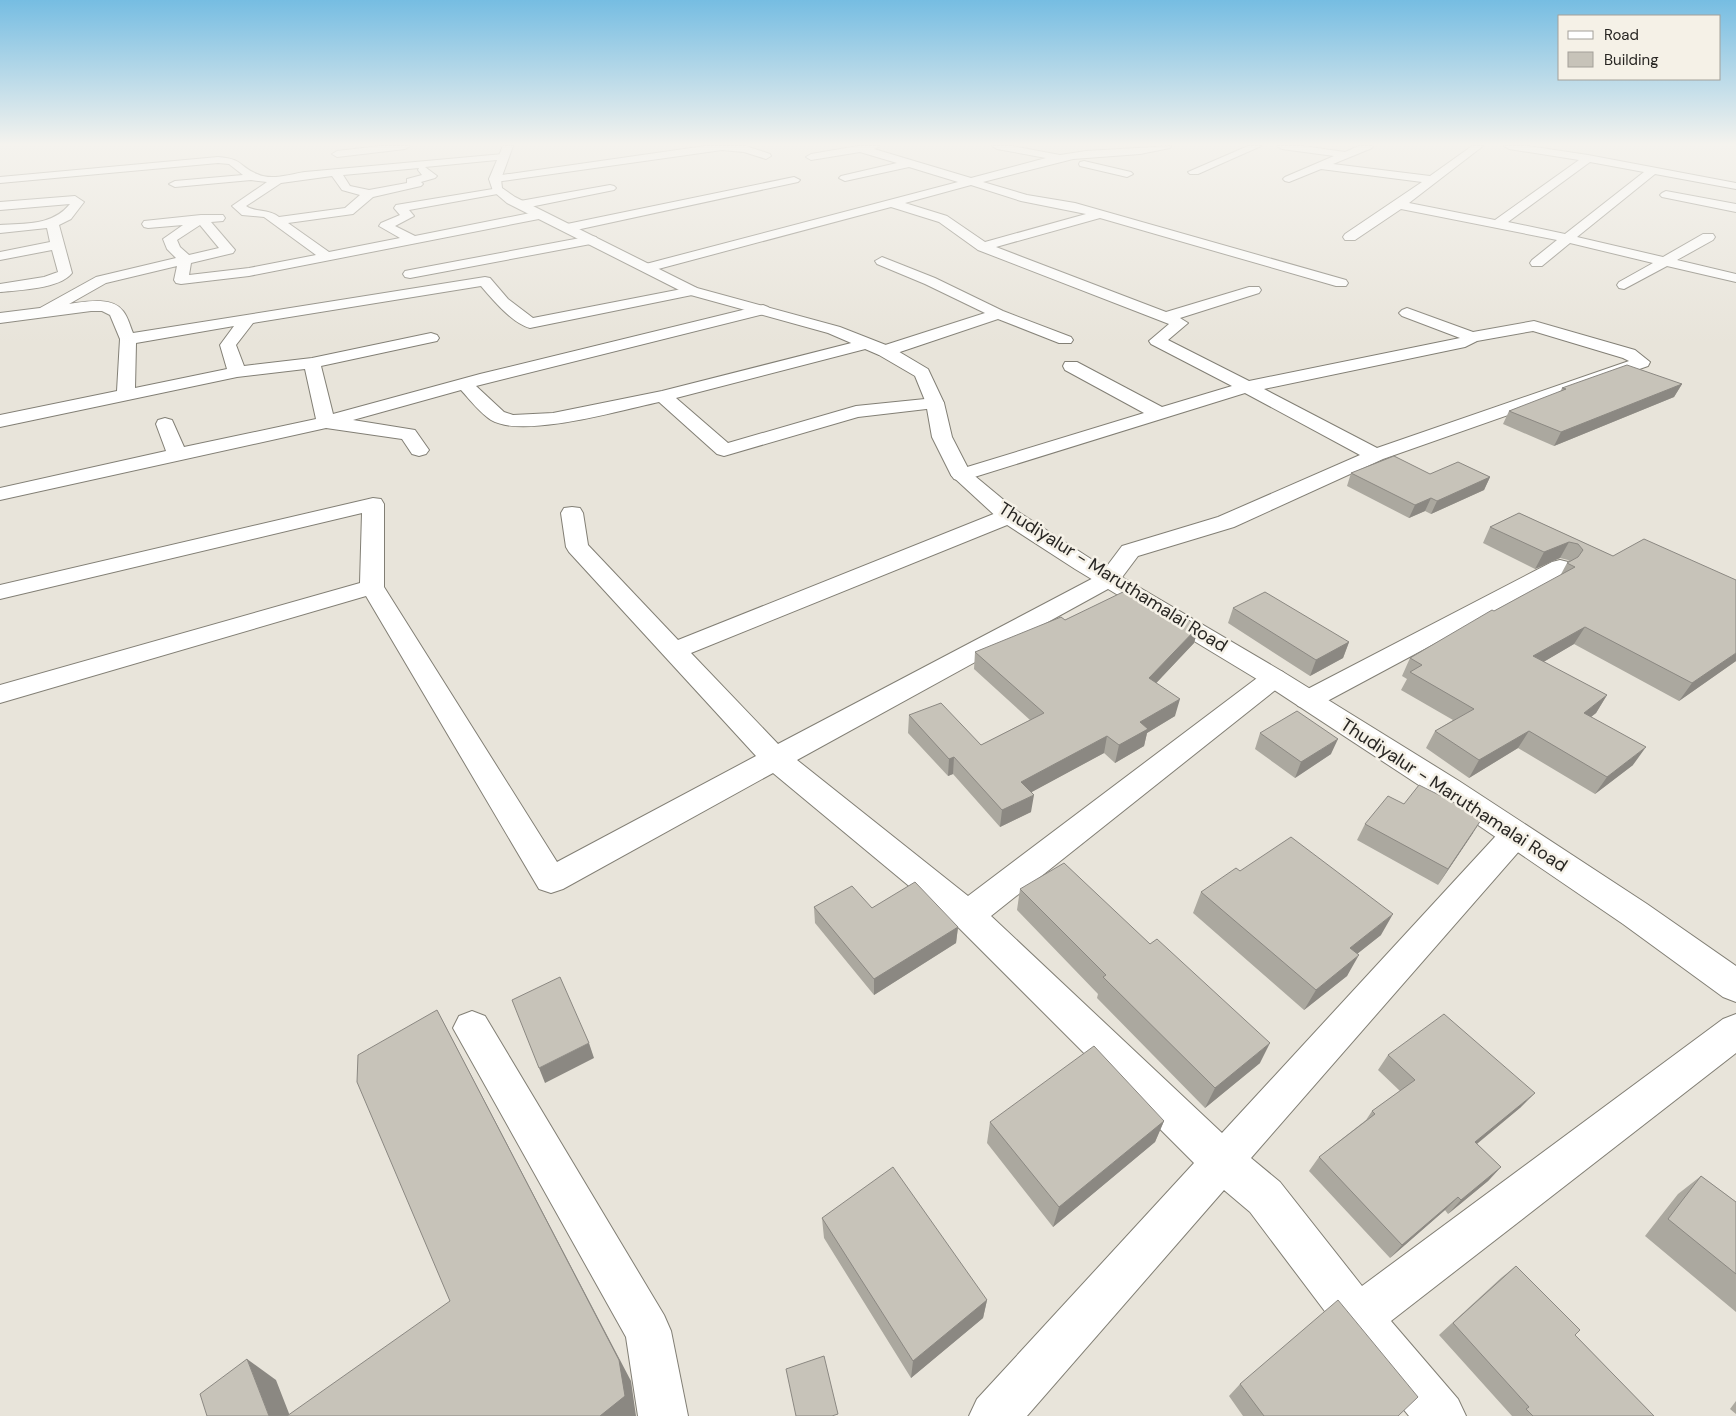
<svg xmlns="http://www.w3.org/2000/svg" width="1736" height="1416" font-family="'DM Sans',sans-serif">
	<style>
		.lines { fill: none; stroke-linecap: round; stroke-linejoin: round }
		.street-casing { stroke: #827f75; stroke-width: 2 }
		.secondary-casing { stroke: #827f75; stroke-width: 2 }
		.street { fill: #fff; fill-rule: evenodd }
		.secondary { fill: #fff; fill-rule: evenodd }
		.wall { fill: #aba89f }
		.shaded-wall { fill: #8b8882 }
		.building { fill: #c7c3b9; stroke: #8b8882 }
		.labels { text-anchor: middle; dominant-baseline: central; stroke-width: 5; stroke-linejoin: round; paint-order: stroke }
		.street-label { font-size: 18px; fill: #282623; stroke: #f5f1e7 }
	</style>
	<rect width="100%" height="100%" fill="#e8e4da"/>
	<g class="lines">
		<!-- street casing -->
		<g class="street-casing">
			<path id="street" d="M380 146H410L405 149 337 157 332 154 337 151Z
				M705 146H746L770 154 771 156 766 159 744 152 722 150 495 182 489 179 495 176Z
				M858 146H880L874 149 971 178 1046 158 997 149 992 146H1012L1060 155 1086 151 1171 146 1170 148 1140 154 1073 159 983 182 1027 195 1075 203 1346 280 1348 283 1346 286H1336L1100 218 996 247 1166 312 1249 287H1259L1261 290 1259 293 1180 318 1188 323 1168 340 1249 381 1460 338 1402 316 1399 313 1402 310 1407 308 1473 332 1534 321 1635 350 1650 362 1648 366 1383 459 1234 527 1138 556 1117 584 797 760 968 896 1265 672 1274 669 1283 672 1287 678 1283 684 991 916 1222 1133 1505 826 1516 822 1527 826 1532 834 1527 842 1251 1158 1280 1182 1362 1286 1723 1019 1736 1014V1053L1391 1321 1458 1399 1466 1416H1409L1342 1334 1250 1212 1224 1190 1027 1416H969L977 1399 1194 1163 956 925 773 773 563 889 551 893 539 889 366 596 0 703V685L360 583 362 513 0 599V585L373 498 381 499 384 504V587L557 862 756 756 569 552 566 547 561 513 564 508 572 507 580 508 583 513 588 545 678 640 1001 511 1009 510 1017 511 1020 516 1017 521 691 653 778 744 1101 574 1122 546 1218 517 1360 455 1245 393 968 479 961 481 954 479 951 475 954 471 1144 413 1065 370 1063 366 1065 362H1077L1162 407 1232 386 1151 344 1149 341 1169 324 978 250 939 222 891 207 647 272 640 268 642 265 958 182 909 167 845 181 839 178 841 176 897 163 860 152 811 160 806 157 811 154ZM971 185 1021 201 1086 214 985 242 947 216 905 203ZM1533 331 1623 358 1629 361 1377 448 1264 389 1465 347 1477 341Z
				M1248 146H1261L1198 174H1190L1188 172Z
				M1277 146H1303L1345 152 1359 146H1373L1372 148 1333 164 1430 176 1472 146H1483L1409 203 1495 220 1579 160 1509 149 1504 146H1528L1588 155 1736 183V189L1655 174 1577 237 1663 257 1703 234H1713L1715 237 1713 240 1677 260 1736 274V282L1667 266 1624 289 1619 288 1617 285 1619 282 1653 263 1570 243 1542 266H1532L1530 263 1532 260 1557 240 1401 209 1355 240H1345L1343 237 1345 234 1422 182 1321 169 1289 182 1285 181 1283 179 1285 177 1334 156 1282 149ZM1590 162 1644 172 1565 234 1508 222Z
				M503 154 508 157 507 159 425 167 437 176 435 178 421 182 423 184 421 186 373 197 353 214 288 223 329 252 400 238 379 226 381 223 400 215 394 208 396 205 499 188 503 189 505 191 503 193 409 210 414 216 395 226 415 236 540 211 544 212 546 215 544 218 249 276 181 284 176 283 174 280 177 266 106 283 69 304C84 302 112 296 123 311 128 317 130 326 133 333L485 277 490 278 508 299 533 318 692 287 697 288 699 291 697 294 530 328C512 323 493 300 481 286L253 323 236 345 244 366 312 358 431 333 437 335 439 338 437 341 321 366 333 414 480 374 763 305 768 307 771 310 768 313 476 386 504 412 513 415 553 413 662 391 867 339 873 341 875 344 873 347 676 398 728 443 856 406 935 398 941 399 944 403 941 407 935 408 858 417 724 456 717 454 659 402C622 410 522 439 491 420 480 413 470 400 461 390L353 420 415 430 429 450 426 454 419 456 412 454 402 439 326 428 0 500V488L166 451 156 424 158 420 165 418 172 420 184 447 316 419 305 369 237 377 0 427V415L117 391 120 339 110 315 102 311H91L0 323V313L40 308 96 277 176 258 167 249 163 239 183 225 148 228 144 227 142 224 144 221 201 215H223L225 218 223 221 211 222 235 250 233 253 191 263 189 275 249 268 316 255 264 217 242 215 232 206 267 182 251 180 175 187 169 184 175 181 243 175 229 164 218 163 0 183V177L218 157C244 159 238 166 257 174 271 181 291 174 305 172ZM419 168 418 170 422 175 407 179V183L369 190 350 186 343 175ZM332 176 342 190 360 195 345 208 279 217C267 208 256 213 246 206L281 183ZM200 225 219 248 189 255 180 247 177 240ZM234 326 220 345 227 369 135 388 136 343Z
				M1084 161 1131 172 1133 174 1127 177 1080 166 1079 164 1080 162Z
				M794 177 800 180 798 182 567 232 561 228 567 224Z
				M610 185 614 186 616 188 614 190 520 209 514 205 520 201Z
				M1666 191 1736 204V212L1662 197 1660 195 1662 193Z
				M75 196 84 202 71 219 59 225 72 273C60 289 19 290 0 292V284L44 277 58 272 52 250 0 260V252L50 242 47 228 0 233V225C26 223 52 226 70 204L0 210V202Z
				M591 236 596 237 598 240 596 243 410 278 405 277 403 274 405 271 410 270Z
				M882 257 935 278 1003 311 1071 337 1073 340 1071 343H1059L998 319 891 355H879L877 351 879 347 985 313 925 284 877 264 875 261Z
				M1560 560 1568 562 1572 567 1568 572 1318 706 1308 709 1298 706 1294 700 1298 694 1552 562Z
				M472 1011 485 1016 664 1315 671 1331 688 1416H638L626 1337 453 1028 459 1016Z"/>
		</g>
		<!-- secondary casing -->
		<g class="secondary-casing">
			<path id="secondary" d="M503 146H513L501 179 502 188 515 197 697 288 840 327 891 347 928 369 944 403 952 437 970 472 1017 511 1091 559 1283 672 1459 781 1647 904 1736 966V1002L1723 997 1623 924 1437 797 1265 684 1075 569 1001 521 951 475 932 437 926 403 915 376 879 355 828 333 687 294 507 203 493 191 489 179Z"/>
		</g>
		<!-- street -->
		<use href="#street" class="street"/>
		<!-- secondary -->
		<use href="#secondary" class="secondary"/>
	</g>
	<!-- wall -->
	<path class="wall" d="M1682 384 1674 397 1554 446 1503 424 1509 411 1560 392 1562 388Z
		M1351 473 1430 474 1490 477 1484 490 1431 514 1425 511 1409 518 1347 486Z
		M1519 513 1613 556 1736 661 1679 701 1574 644 1543 662 1607 695 1596 713 1591 717 1633 765 1595 794 1518 748 1469 778 1426 748 1435 731 1453 720 1401 690 1407 679 1402 676 1410 658 1494 611 1560 576 1567 563 1570 562 1568 560 1560 558 1535 569 1483 543 1490 527Z
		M1233 608 1349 642 1343 658 1310 676 1228 623Z
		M1159 614 1199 626 1194 643 1156 683 1175 716 1147 733 1144 746 1115 763 1104 753 1031 792V812L1000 827 953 774 948 776 908 733 909 715 981 745 1030 720 974 669 975 652 1065 620Z
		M1260 733 1331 754 1295 778 1255 749Z
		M1404 804 1473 833 1438 885 1357 840 1365 824Z
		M1240 871 1381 935 1357 954 1347 976 1304 1010 1193 913 1201 892Z
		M1020 889 1150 944 1260 1063 1205 1108 1097 998 1098 994 1017 910Z
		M814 907 872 908 958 927 956 943 874 995 815 923Z
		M1388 1055 1521 1107 1477 1144 1501 1167 1488 1181 1448 1214 1445 1210 1390 1258 1309 1171 1319 1157 1366 1120 1372 1111 1400 1091 1378 1070Z
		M1164 1121 1155 1142 1053 1227 987 1143 990 1122Z
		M1701 1176 1736 1202V1312L1645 1236 1678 1194Z
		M822 1218 987 1300 983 1318 911 1378 824 1238Z
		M1516 1266 1575 1335 1654 1416H1512L1439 1335 1501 1278Z
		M1240 1384 1398 1416H1243L1229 1396Z
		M1736 1401V1414L1730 1409Z"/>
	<!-- shaded-wall -->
	<path class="shaded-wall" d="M1682 384 1674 397 1554 446 1561 432Z
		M1490 477 1484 490 1431 514 1437 501Z
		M1431 498 1425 511 1409 518 1415 505Z
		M1569 542 1560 558 1535 569 1544 552Z
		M1199 626 1194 643 1145 695 1149 678Z
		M1585 627 1574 644 1523 674 1533 656Z
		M1349 642 1343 658 1310 676 1316 660Z
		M1736 653V661L1679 701 1692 683Z
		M1607 695 1596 713 1573 731 1584 713Z
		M1180 699 1175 716 1147 733 1144 746 1115 763 1119 745 1140 722Z
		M1529 731 1518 748 1469 778 1479 760Z
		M1107 736 1104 753 1019 799 1021 782Z
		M1338 739 1331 754 1295 778 1301 762Z
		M1646 747 1633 765 1595 794 1607 777Z
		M954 757 953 774 948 776 949 759Z
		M1034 795 1031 812 1000 827 1002 810Z
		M1483 817 1473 833 1438 885 1448 869Z
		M1393 914 1381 935 1338 969 1350 948Z
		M958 927 956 943 874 995V979Z
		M1359 955 1347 976 1304 1010 1316 990Z
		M437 1010 631 1381 636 1416H600Z
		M589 1043 594 1058 545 1083 539 1068Z
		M1270 1043 1260 1063 1205 1108 1215 1088Z
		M1535 1093 1521 1107 1462 1156 1475 1142Z
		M1164 1121 1155 1142 1053 1227 1059 1207Z
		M1501 1167 1488 1181 1448 1214 1461 1200Z
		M1458 1197 1445 1210 1390 1258 1402 1245Z
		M987 1300 983 1318 911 1378 913 1361Z
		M247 1359 276 1380 290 1416H269Z"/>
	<!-- building -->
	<path class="building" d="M1627 365 1682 384 1561 432 1509 411 1566 389 1562 388Z
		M1394 456 1430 474 1458 462 1490 477 1437 501 1431 498 1415 505 1351 473Z
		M1519 513 1613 556 1644 539 1736 580V653L1692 683 1585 627 1533 656 1607 695 1584 713 1646 747 1607 777 1529 731 1479 760 1435 731 1474 709 1410 672 1422 665 1410 658 1492 610 1494 611 1575 567 1567 563 1578 557 1583 550 1578 544 1569 542 1544 552 1490 527Z
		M1125 591 1159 614 1169 609 1199 626 1149 678 1180 699 1140 722 1148 729 1119 745 1107 736 1021 782 1034 795 1002 810 954 757 949 759 909 715 941 703 981 745 1044 713 975 652 1061 617 1065 620Z
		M1265 592 1349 642 1316 660 1233 608Z
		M1297 711 1338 739 1301 762 1260 733Z
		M1419 785 1483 817 1448 869 1365 824 1388 796 1404 804Z
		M1291 837 1393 914 1350 948 1359 955 1316 990 1201 892 1236 868 1240 871Z
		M1064 863 1150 944 1157 939 1270 1043 1215 1088 1103 977 1106 975 1020 889Z
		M915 882 958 927 874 979 814 907 852 886 872 908Z
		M560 977 589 1043 539 1068 512 1000Z
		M437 1010 619 1360 625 1396 600 1416H287L450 1301 357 1082 358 1055Z
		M1444 1014 1535 1093 1475 1142 1501 1167 1461 1200 1458 1197 1402 1245 1319 1157 1375 1114 1372 1111 1415 1080 1388 1055Z
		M1094 1046 1164 1121 1059 1207 990 1122Z
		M893 1167 987 1300 913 1361 822 1218Z
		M1701 1176 1736 1202V1274L1668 1219Z
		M1516 1266 1580 1330 1575 1335 1654 1416H1533L1526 1409 1529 1407 1453 1323Z
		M1338 1300 1418 1397 1398 1416H1264L1240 1384Z
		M824 1356 838 1414 832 1416H796L786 1369Z
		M247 1359 269 1416H207L200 1394Z"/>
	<!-- sky -->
	<linearGradient id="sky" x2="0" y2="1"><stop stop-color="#76bde2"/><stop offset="0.42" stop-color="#f5f3ee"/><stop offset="1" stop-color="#f5f3ee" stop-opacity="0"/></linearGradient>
	<rect width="1736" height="344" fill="url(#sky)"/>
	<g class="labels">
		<!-- street labels -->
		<g class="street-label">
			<text transform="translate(1113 577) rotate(32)">Thudiyalur - Maruthamalai Road</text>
			<text transform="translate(1454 795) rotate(33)">Thudiyalur - Maruthamalai Road</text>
		</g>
	</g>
	<!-- legend -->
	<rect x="1558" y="15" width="162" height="65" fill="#f5f1e7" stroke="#a3a099"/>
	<rect x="1568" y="31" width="25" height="8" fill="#ffffff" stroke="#a3a099"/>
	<text x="1604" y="40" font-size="15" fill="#282623">Road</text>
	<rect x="1568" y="52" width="25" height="15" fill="#c7c3b9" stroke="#a3a099"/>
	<text x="1604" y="65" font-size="15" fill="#282623">Building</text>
</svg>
